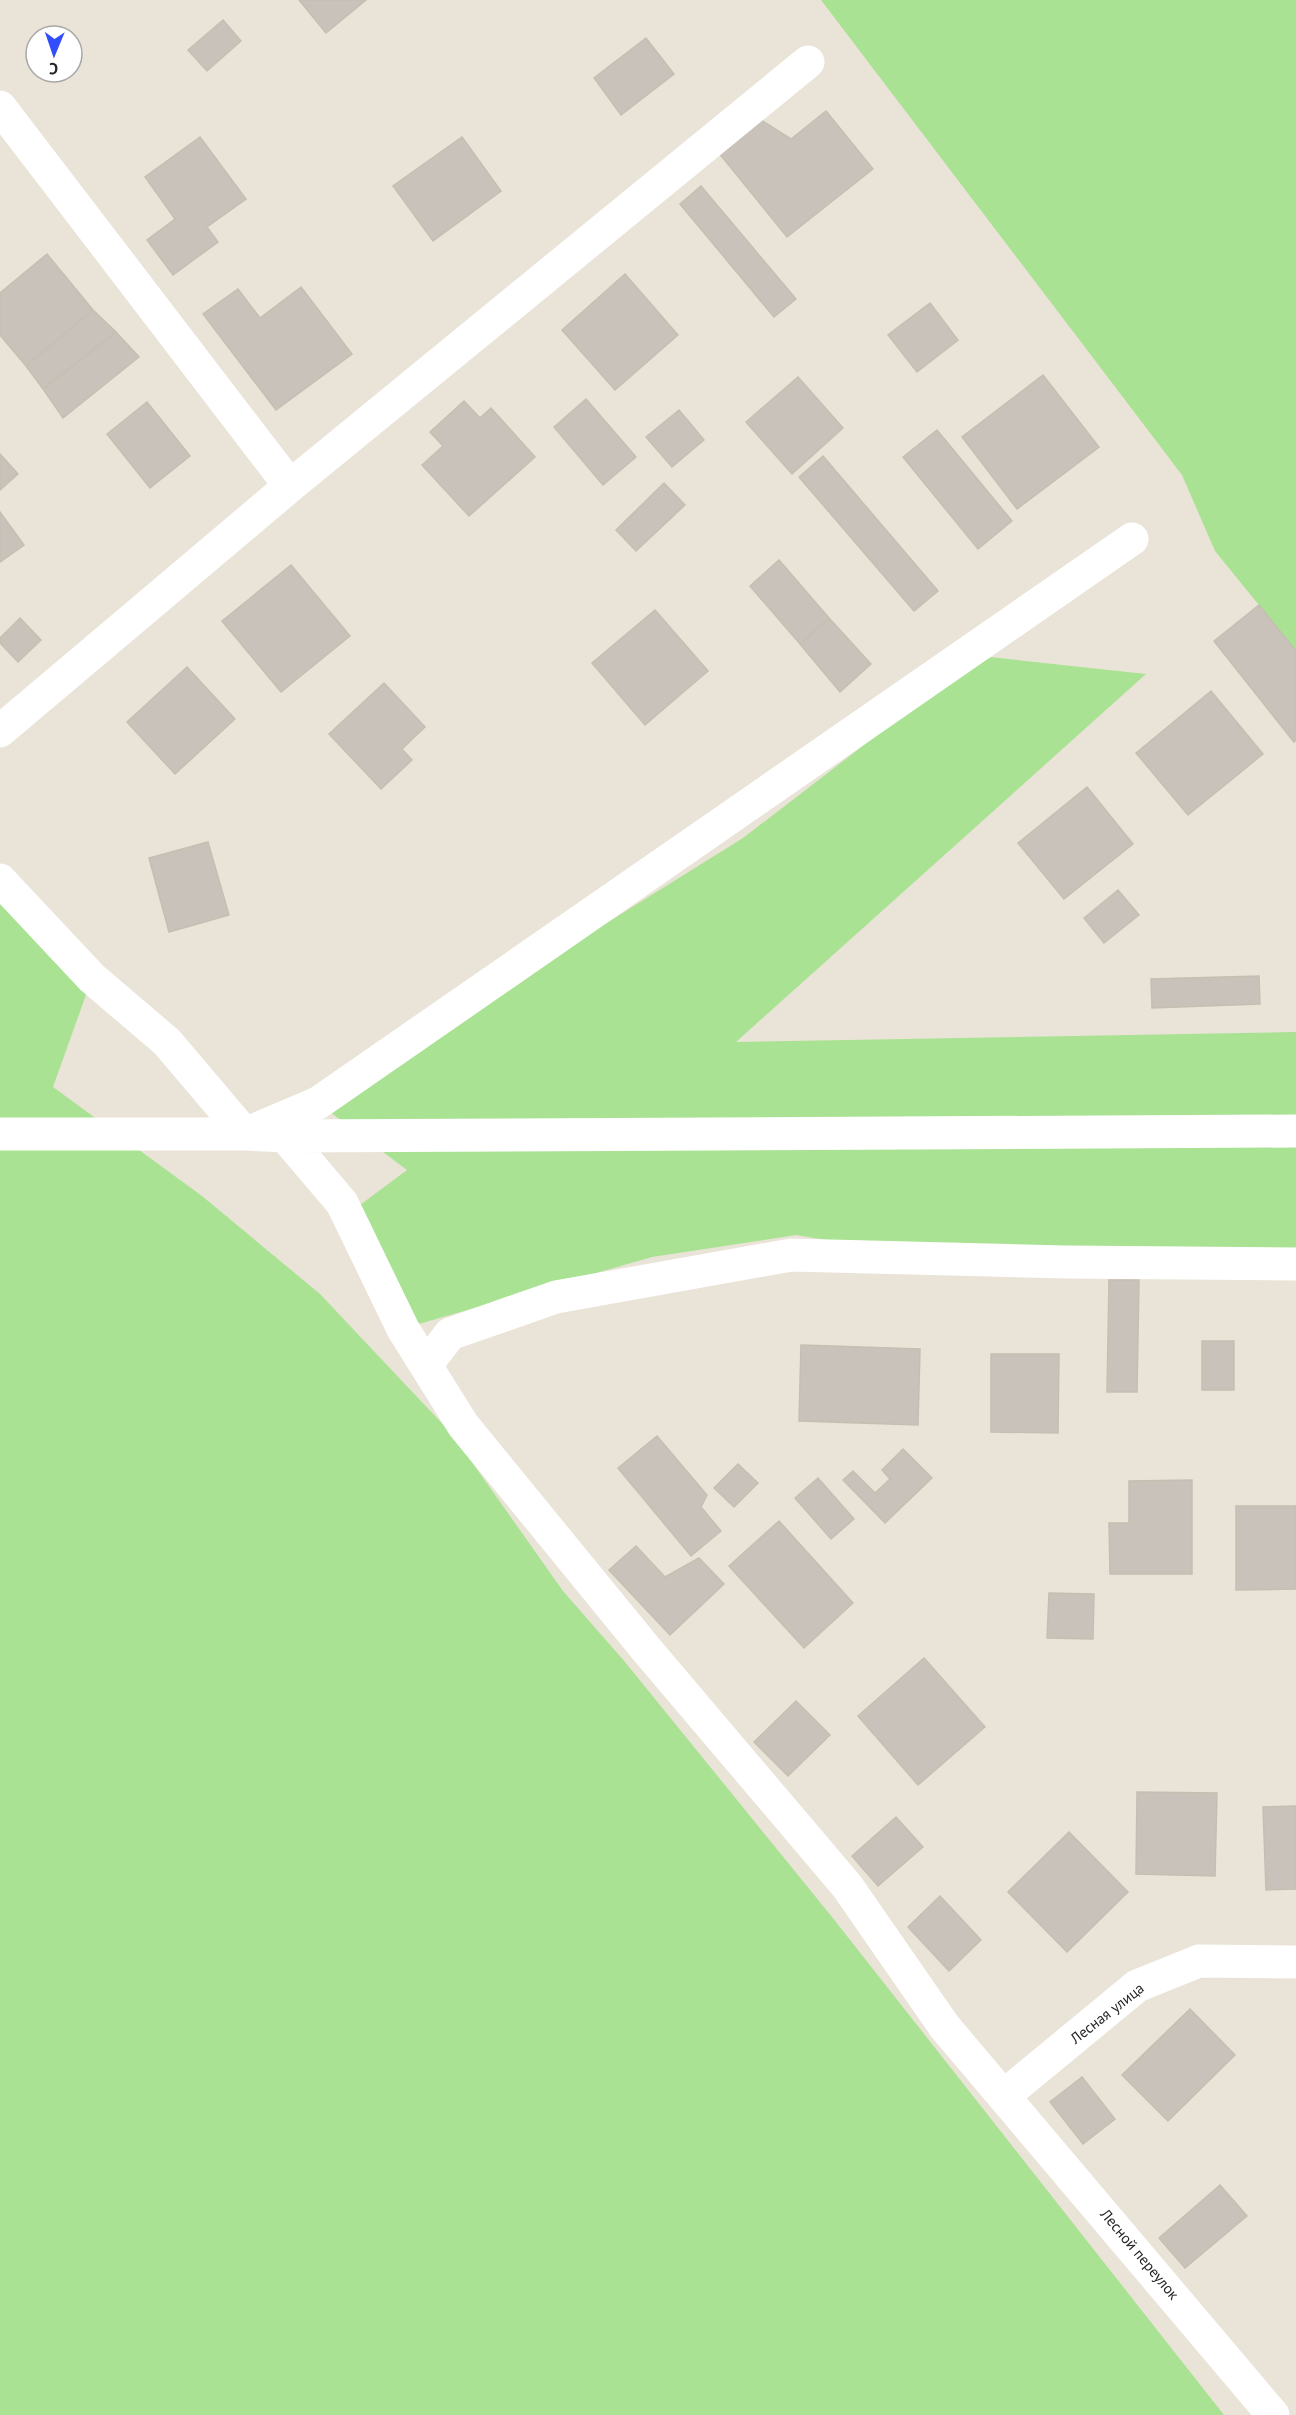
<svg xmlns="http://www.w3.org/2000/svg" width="1296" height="2415" font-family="'PT Sans',sans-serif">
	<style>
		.green { fill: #a9e292 }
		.building { fill: #c8c2ba; stroke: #c5bfb1; stroke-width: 1.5 }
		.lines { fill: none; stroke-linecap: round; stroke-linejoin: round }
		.minor { stroke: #fff; stroke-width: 33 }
		.labels { text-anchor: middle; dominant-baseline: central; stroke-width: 6; stroke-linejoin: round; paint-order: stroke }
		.street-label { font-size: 15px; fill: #262626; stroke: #fff }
	</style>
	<rect width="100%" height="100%" fill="#eae3d7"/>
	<!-- green -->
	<path class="green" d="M821 0H1296V651L1215 551 1182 475Z
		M980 656 1146 674 736 1042 1296 1032V1257L913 1254 796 1235 652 1257 415 1325 356 1208 407 1170 318 1103 743 838Z
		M0 880 92 978 53 1087 202 1196 320 1294 452 1434 563 1591 625 1662 832 1917 1224 2415H0Z"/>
	<!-- building -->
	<path class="building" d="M299 0H366L326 33Z
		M223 20 241 41 207 71 188 50Z
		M646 38 674 74 621 115 594 78Z
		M826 111 873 169 787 237 719 153 761 120 791 139Z
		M200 137 246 199 207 227 218 242 173 275 147 240 175 219 145 177Z
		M462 137 501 191 433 241 393 186Z
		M701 186 796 299 774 317 680 204Z
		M47 254 93 310 26 366 0 335V293Z
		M625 274 678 335 615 390 562 330Z
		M301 287 352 354 276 410 203 314 238 289 260 318Z
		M930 303 958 340 917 372 888 335Z
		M93 310 116 332 43 389 26 366Z
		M116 332 139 357 63 418 43 389Z
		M1043 375 1099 447 1017 509 962 437Z
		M798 377 843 428 792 474 746 422Z
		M586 399 636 457 603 485 554 427Z
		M464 401 480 418 491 408 535 457 469 516 422 465 443 446 430 432Z
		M147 402 190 456 150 488 107 434Z
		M679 410 704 440 672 467 646 437Z
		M937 430 1012 521 978 549 903 457Z
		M0 454 18 474 0 490Z
		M823 456 938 591 914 611 799 477Z
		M664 483 685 505 636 551 616 530Z
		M0 512 24 545 0 562Z
		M779 560 829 618 800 644 750 586Z
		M291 565 350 636 281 692 222 621Z
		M1259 605 1296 651V740L1294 742 1214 641Z
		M655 610 708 671 645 725 592 663Z
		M20 618 41 640 18 662 0 643V638Z
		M829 618 871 664 840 692 800 644Z
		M187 667 235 719 175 774 127 722Z
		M384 683 425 727 402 749 412 760 381 789 329 734Z
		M1211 691 1263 754 1188 815 1136 753Z
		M1087 787 1133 844 1064 899 1018 843Z
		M208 842 229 915 169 932 149 858Z
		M1118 890 1139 915 1104 943 1084 918Z
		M1259 976 1260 1004 1152 1008 1151 979Z
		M1109 1280H1139L1137 1392H1107Z
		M1202 1341H1234V1390H1202Z
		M801 1345 920 1349 918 1425 799 1421Z
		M991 1354H1059L1058 1433 991 1432Z
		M657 1436 707 1495 701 1507 721 1531 691 1556 618 1468Z
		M903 1449 932 1478 885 1523 843 1480 853 1471 875 1493 890 1479 882 1470Z
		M738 1464 758 1483 734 1507 714 1488Z
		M818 1478 854 1519 831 1539 795 1498Z
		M1192 1480V1574H1110L1109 1523H1129V1481Z
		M1236 1506H1296V1589L1236 1590Z
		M779 1521 853 1603 804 1648 729 1566Z
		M636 1546 665 1577 699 1558 724 1584 670 1635 609 1570Z
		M1049 1593 1094 1594 1093 1639 1047 1638Z
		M924 1658 985 1727 918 1785 858 1716Z
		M796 1701 830 1735 788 1776 754 1742Z
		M1137 1792 1217 1793 1215 1876 1136 1874Z
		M1296 1806V1889L1266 1890 1263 1807Z
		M896 1817 923 1847 878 1886 852 1856Z
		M1069 1832 1128 1892 1067 1952 1008 1892Z
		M940 1896 981 1940 949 1971 908 1927Z
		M1190 2009 1235 2055 1168 2121 1122 2075Z
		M1082 2077 1115 2119 1083 2144 1050 2102Z
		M1220 2185 1247 2216 1185 2268 1159 2238Z"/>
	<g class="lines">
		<!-- minor -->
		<path class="minor" d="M0 107 290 486
			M0 731 290 486 808 62
			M0 880 92 978 167 1042 245 1134 318 1103 1132 539
			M0 1134H245L285 1136 1296 1131
			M285 1136 342 1203 403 1329 463 1425 646 1649 847 1886 944 2026 1273 2415
			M427 1364 450 1334 556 1297 791 1255 1066 1262 1296 1264
			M1005 2095 1137 1986 1199 1961 1296 1962"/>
	</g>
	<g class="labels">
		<!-- street labels -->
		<g class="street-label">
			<text transform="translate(1107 2013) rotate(-38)">Лесная улица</text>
			<text transform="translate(1140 2254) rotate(50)">Лесной переулок</text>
		</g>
	</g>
	<!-- north arrow -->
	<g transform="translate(54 54) rotate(182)"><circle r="28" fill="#ffffff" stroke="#a8a8a8" stroke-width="1.5"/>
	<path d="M0-4.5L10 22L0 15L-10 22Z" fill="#324dfc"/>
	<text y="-9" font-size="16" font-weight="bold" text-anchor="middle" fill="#262626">С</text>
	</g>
</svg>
